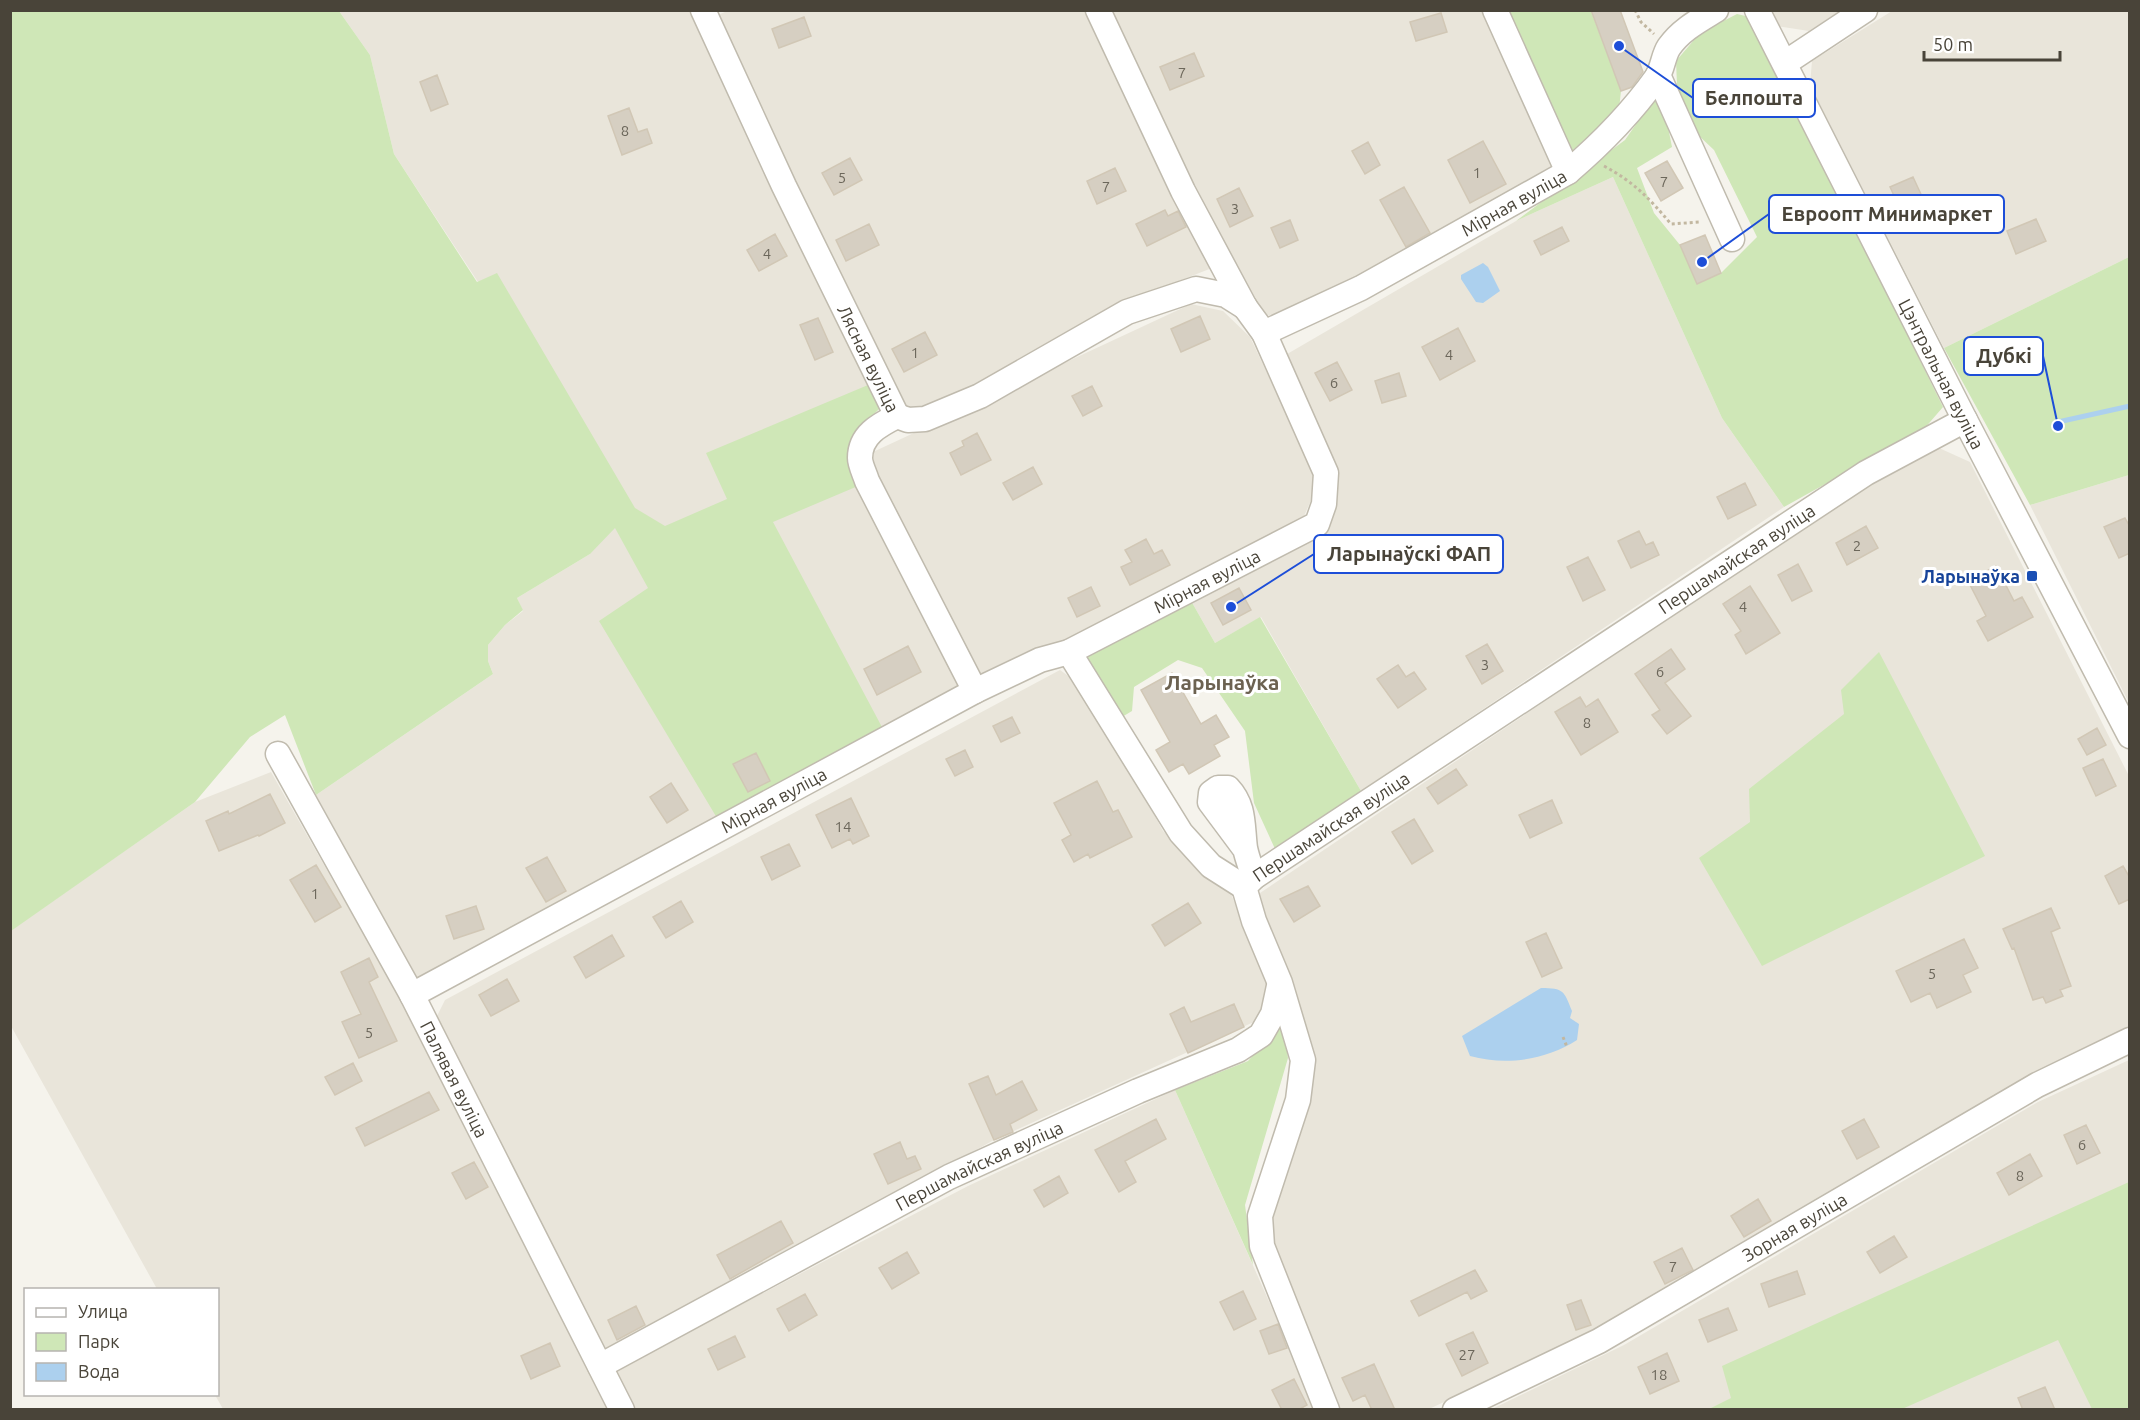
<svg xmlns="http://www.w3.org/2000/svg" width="2140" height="1420" font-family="Ubuntu,sans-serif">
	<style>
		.residential { fill: #e9e5da }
		.green { fill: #cfe7b7 }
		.water { fill: #acd0ee }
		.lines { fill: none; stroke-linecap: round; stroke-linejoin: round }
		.stream { stroke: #acd0ee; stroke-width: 5 }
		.building { fill: #d6cfc2; stroke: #d1c7b5; stroke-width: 1.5 }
		.minor-casing { stroke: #c0bbae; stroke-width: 27 }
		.path { stroke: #c2b7a0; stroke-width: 3; stroke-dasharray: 3 3; stroke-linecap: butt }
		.minor { stroke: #fff; stroke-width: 24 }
		.transit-dot { fill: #1a4fb4; stroke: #fff; stroke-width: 2 }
		.labels { text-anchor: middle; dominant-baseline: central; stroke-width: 6; stroke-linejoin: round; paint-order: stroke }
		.number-label { font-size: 15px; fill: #6c675b }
		.street-label { font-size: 18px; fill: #494439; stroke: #fff }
		.transit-label { font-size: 18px; font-weight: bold; fill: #164399; stroke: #fff; text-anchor: end }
		.quarter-label { font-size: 21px; font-weight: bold; fill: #6c6251; stroke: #fff }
		.leader { fill: none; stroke: #1d4ed8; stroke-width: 2 }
		.callout-dot { fill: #1d4ed8; stroke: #fff; stroke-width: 2 }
		.callout { fill: #fff; stroke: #1d4ed8; stroke-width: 2 }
		.callout-label { font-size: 20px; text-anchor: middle; font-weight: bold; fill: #494439 }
	</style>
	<rect width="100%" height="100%" fill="#f5f3ec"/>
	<!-- residential -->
	<path class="residential" d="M730 10 1086 11 1212 268 1125 302 1005 373 927 411 907 407 715 16Z
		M339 11H691L879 409 854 435 849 459 962 686 418 979 316 795 493 674 488 661V645L505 625 523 611 517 598 590 554 497 274 478 282 394 154 370 55Z
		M1110 11H1487L1560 168 1301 308 1261 317 1192 188Z
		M1769 11H1840L1809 31 1777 26Z
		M1892 11H2129V257L1944 348 1810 85 1812 61Z
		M1613 177 1722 418 1784 507 1361 791 1261 617 1215 643 1190 599 1334 508 1282 357 1516 221Z
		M1191 304 1223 311 1250 337 1313 470V496L1304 516 1231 557 1069 639 1028 651 978 675 874 479 873 452Z
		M1939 448 1970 462 2129 776V1029L1595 1332 1429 1409H1338L1271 1243 1270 1219 1310 1103 1315 1059 1257 895 1866 485Z
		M2129 475V703L2030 505Z
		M1060 670 1085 688 1163 831 1231 894 1270 987 1265 1005 1256 1021 994 1140 604 1353 435 1020 445 1000Z
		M271 772 401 1000 615 1409H223L215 1395 218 1394V1290L157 1289 11 1026 10 931 195 802Z
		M2129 1060V1409L1490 1410 1624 1345 2038 1102Z
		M1175 1090 1299 1369 1313 1409H635L614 1371 968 1186Z"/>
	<!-- green -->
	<path class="green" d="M11 11H339L370 55 394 154 477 282 497 273 635 508 665 526 727 499 706 453 868 385 879 409 853 435 849 459 858 486 773 522 883 729 717 818 599 621 648 588 615 528 590 554 517 598 523 610 505 625 488 645V661L493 674 316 795 285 715 250 737 195 802 11 931Z
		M1504 11H1591L1621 91 1619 109 1572 151 1562 142Z
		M1737 14 1750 17 1943 407 1924 429 1784 507 1722 418 1613 177 1516 221 1625 140 1653 100 1664 107 1672 147 1637 168 1654 213 1680 245 1697 283 1721 273 1757 237 1714 150 1696 133 1677 85 1676 61 1700 33Z
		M2129 257V475L2030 505 1944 348Z
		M1190 599 1215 643 1260 617 1361 791 1276 851 1254 803 1245 731 1202 668 1178 660 1134 687 1132 711 1117 720 1080 655Z
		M1879 652 1985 856 1762 966 1699 858 1750 822 1749 789 1844 714 1841 690Z
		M1282 1011 1288 1058 1245 1205 1253 1265 1175 1090 1248 1061 1273 1033Z
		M2129 1182V1409H2092L2058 1340 1902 1409H1709L1731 1398 1722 1366Z"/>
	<!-- water -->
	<path class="water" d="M1483 263 1488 267 1500 291 1483 303 1476 302 1461 279V275Z
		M1541 988C1564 988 1564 991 1572 1011L1570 1018 1579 1024 1577 1040C1546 1060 1506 1066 1470 1056L1462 1036Z"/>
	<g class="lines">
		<!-- stream -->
		<path class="stream" d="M2058 422 2130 406"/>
	</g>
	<!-- building -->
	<path class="building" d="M1591 10H1620L1643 72 1632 87 1621 91Z
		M1441 13 1447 32 1416 41 1410 22Z
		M804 17 811 36 779 48 772 29Z
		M1194 53 1204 76 1170 90 1160 67Z
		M437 75 448 104 431 111 420 82Z
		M629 108 638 132 647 129 652 143 622 155 608 116Z
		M1483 141 1506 184 1470 203 1448 160Z
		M1368 142 1380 165 1365 174 1352 151Z
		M850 158 862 180 834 195 822 173Z
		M1667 161 1683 188 1661 201 1645 173Z
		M1115 168 1126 191 1097 204 1087 181Z
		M1913 177 1926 205 1903 215 1890 187Z
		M1404 187 1430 233 1406 247 1380 200Z
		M1239 188 1253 216 1230 227 1217 199Z
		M1165 210 1168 216 1178 211 1186 227 1147 246 1136 224Z
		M2036 219 2046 241 2016 254 2007 231Z
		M1290 220 1298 240 1280 248 1271 228Z
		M869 224 879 245 846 261 836 240Z
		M1562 227 1569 241 1541 255 1534 241Z
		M775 234 787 256 759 271 747 250Z
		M1705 235 1721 273 1697 284 1680 245Z
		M1200 316 1210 339 1181 352 1171 329Z
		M818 318 833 352 815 360 800 325Z
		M1458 328 1475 361 1440 380 1422 347Z
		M925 332 937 355 904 372 892 349Z
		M1337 362 1352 390 1330 401 1315 373Z
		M1399 373 1406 396 1382 403 1375 381Z
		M1092 386 1102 406 1083 416 1072 396Z
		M977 433 991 460 961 475 950 453 964 446 962 441Z
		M1033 467 1042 484 1013 500 1003 483Z
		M1745 483 1756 505 1728 519 1717 497Z
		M2125 518 2130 527V553L2119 558 2104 527Z
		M1866 526 1878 548 1847 565 1836 543Z
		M1639 531 1646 545 1653 542 1659 555 1631 568 1618 541Z
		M1146 539 1154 554 1162 550 1170 565 1130 585 1121 567 1132 562 1125 550Z
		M1588 557 1605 590 1583 601 1567 567Z
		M1798 564 1812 591 1792 601 1778 575Z
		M1996 566 2014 601 2022 597 2033 617 1988 641 1977 621 1986 616 1968 581Z
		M1750 586 1780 633 1746 654 1735 635 1741 631 1723 604Z
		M1091 587 1100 606 1077 617 1068 598Z
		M1239 588 1251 610 1223 625 1211 603Z
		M1487 644 1503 671 1482 684 1466 656Z
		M908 646 921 672 877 695 864 669Z
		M1671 649 1685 669 1665 683 1691 716 1667 734 1652 715 1660 710 1635 674Z
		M1398 665 1406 677 1414 672 1426 689 1398 708 1377 679Z
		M1172 673 1201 724 1216 715 1229 737 1214 745 1220 756 1189 774 1183 764 1169 772 1156 750 1170 742 1141 690Z
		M1580 697 1586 707 1598 699 1618 732 1581 755 1555 712Z
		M1012 717 1020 733 1001 742 993 726Z
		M2097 728 2106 745 2087 755 2078 739Z
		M965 750 973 767 955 776 946 759Z
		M756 753 770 781 748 792 733 764Z
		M2103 759 2116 786 2096 796 2083 768Z
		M1456 769 1467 785 1438 804 1427 788Z
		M1097 781 1113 812 1118 810 1132 837 1090 858 1088 854 1074 862 1062 840 1071 835 1054 803Z
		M671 783 688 810 667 823 650 797Z
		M270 794 285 823 259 836 258 835 219 851 206 821 228 811 229 814Z
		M851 798 869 836 853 844 850 839 832 848 816 815Z
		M1552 800 1562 823 1530 838 1519 815Z
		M1414 819 1433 851 1412 864 1392 832Z
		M789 844 800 866 772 880 761 857Z
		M547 857 566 891 546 902 526 868Z
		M316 865 341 907 315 922 290 880Z
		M2123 866 2130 878V899L2119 904 2105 876Z
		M1308 886 1320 906 1294 922 1280 899Z
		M681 901 693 922 666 938 653 917Z
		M1188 903 1201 923 1165 946 1152 925Z
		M476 906 484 929 454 939 446 916Z
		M2051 908 2060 928 2051 932 2071 986 2060 990 2063 996 2046 1003 2043 997 2033 1000 2014 948 2012 949 2003 929Z
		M1546 933 1562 968 1542 977 1526 942Z
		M612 935 624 956 586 978 574 957Z
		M1964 939 1978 968 1963 975 1971 992 1937 1008 1930 993 1911 1002 1896 971Z
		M369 958 378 977 369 982 397 1041 359 1058 342 1022 361 1014 341 972Z
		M507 979 519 1001 491 1016 479 995Z
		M1234 1004 1244 1027 1188 1053 1170 1014 1184 1007 1191 1022Z
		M353 1063 362 1081 335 1095 325 1077Z
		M988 1076 996 1095 1022 1081 1037 1110 1010 1124 1013 1132 994 1140 969 1084Z
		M429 1092 439 1110 365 1146 356 1128Z
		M1156 1119 1166 1139 1125 1161 1136 1182 1119 1192 1095 1150Z
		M1864 1119 1879 1147 1857 1159 1842 1131Z
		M2086 1125 2100 1153 2077 1164 2064 1135Z
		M900 1142 907 1159 915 1156 921 1169 888 1184 874 1154Z
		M2030 1154 2042 1176 2009 1195 1997 1173Z
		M474 1162 488 1187 466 1199 452 1173Z
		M1059 1176 1068 1193 1044 1207 1034 1190Z
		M1758 1199 1771 1221 1744 1237 1731 1216Z
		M781 1221 793 1243 730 1279 717 1255Z
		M1894 1236 1907 1257 1880 1273 1867 1252Z
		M1682 1248 1693 1270 1665 1284 1654 1262Z
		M907 1252 919 1273 892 1289 879 1268Z
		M1475 1270 1487 1291 1471 1299 1467 1292 1419 1316 1411 1301Z
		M1797 1271 1805 1294 1769 1307 1761 1284Z
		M1243 1291 1256 1319 1234 1330 1220 1302Z
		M805 1294 817 1315 789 1331 777 1309Z
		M1581 1300 1591 1325 1576 1330 1567 1305Z
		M636 1306 645 1325 617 1340 608 1320Z
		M1728 1308 1737 1330 1708 1342 1699 1320Z
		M1278 1324 1287 1348 1269 1354 1260 1331Z
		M1473 1332 1488 1363 1462 1376 1446 1344Z
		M735 1336 745 1357 718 1370 708 1349Z
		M550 1343 560 1366 531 1379 521 1356Z
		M1667 1353 1679 1381 1650 1394 1638 1367Z
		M1374 1364 1384 1386 1395 1410H1372L1365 1395 1353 1401 1342 1378Z
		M1294 1379 1307 1405 1298 1410H1282L1272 1390Z
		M2045 1387 2055 1410H2023L2018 1398Z"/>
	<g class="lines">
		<!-- minor casing -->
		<g class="minor-casing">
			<g id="minor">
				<path id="s1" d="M703 10 784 186 897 416"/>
				<path d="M1495 10 1568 172"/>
				<path id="s2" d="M1757 10 1965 420 2130 736"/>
				<path d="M1785 63 1865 10"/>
				<path d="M1658 75 1732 239"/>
				<path id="s3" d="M1264 333 1361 288 1568 172C1601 144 1632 112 1657 77 1663 68 1663 56 1669 47 1681 30 1698 21 1716 10"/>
				<path d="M897 416 908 420 925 419 980 396 1127 312 1196 289 1226 295 1245 307"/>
				<path d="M897 416C879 425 860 435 860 458 860 465 865 474 867 481L975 691"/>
				<path d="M1069 652 1181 833 1211 866 1244 887"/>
				<path id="s4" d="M278 754 412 995 622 1410"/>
				<path d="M1245 849 1210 802 1211 793 1218 788H1228C1245 806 1242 825 1245 848 1247 858 1251 868 1254 877"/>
				<path id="s5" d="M412 995 975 691 1040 660 1069 652 1317 524 1324 504 1326 473 1264 333 1245 307 1183 191 1098 10"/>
				<path id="s6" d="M600 1366 949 1177 1138 1091 1238 1050 1261 1035 1273 1014 1279 986"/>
				<path id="s7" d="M1327 1410 1262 1246 1260 1216 1298 1100 1303 1060 1280 983 1254 921 1244 887 1254 877 1866 473 1965 420"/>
				<path id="s8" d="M1455 1410 1599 1341 2037 1085 2130 1040"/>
			</g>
		</g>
		<!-- path -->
		<path class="path" d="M1635 10 1641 22 1654 34
			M1604 166C1634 182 1649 198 1671 224L1700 222
			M1563 1037 1567 1047"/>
		<!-- minor -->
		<use href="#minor" class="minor"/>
	</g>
	<!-- markers -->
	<rect class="transit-dot" x="2026" y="570" width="12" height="12" rx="3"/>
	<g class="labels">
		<!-- number labels -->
		<g class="number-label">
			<text x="1182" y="72">7</text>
			<text x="625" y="130">8</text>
			<text x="1477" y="172">1</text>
			<text x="842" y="177">5</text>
			<text x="1664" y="181">7</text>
			<text x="1106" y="186">7</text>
			<text x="1235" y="208">3</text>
			<text x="767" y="253">4</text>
			<text x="915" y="352">1</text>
			<text x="1449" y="354">4</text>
			<text x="1334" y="382">6</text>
			<text x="1857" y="545">2</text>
			<text x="1743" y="606">4</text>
			<text x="1485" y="664">3</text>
			<text x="1660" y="671">6</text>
			<text x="1587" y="722">8</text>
			<text x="843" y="826">14</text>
			<text x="315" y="893">1</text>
			<text x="1932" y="973">5</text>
			<text x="369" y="1032">5</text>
			<text x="2082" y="1144">6</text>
			<text x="2020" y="1175">8</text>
			<text x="1673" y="1266">7</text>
			<text x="1467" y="1354">27</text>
			<text x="1659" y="1374">18</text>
		</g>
		<!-- street labels -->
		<g class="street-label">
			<text stroke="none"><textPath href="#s3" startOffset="282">Мірная вуліца</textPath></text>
			<text stroke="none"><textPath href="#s1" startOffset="386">Лясная вуліца</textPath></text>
			<text stroke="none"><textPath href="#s2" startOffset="408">Цэнтральная вуліца</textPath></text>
			<text stroke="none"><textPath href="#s7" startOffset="1144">Першамайская вуліца</textPath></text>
			<text stroke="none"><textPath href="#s5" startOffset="897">Мірная вуліца</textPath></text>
			<text stroke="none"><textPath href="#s5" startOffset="411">Мірная вуліца</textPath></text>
			<text stroke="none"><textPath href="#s7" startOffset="658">Першамайская вуліца</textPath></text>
			<text stroke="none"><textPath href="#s4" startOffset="370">Палявая вуліца</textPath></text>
			<text stroke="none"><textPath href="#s6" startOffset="429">Першамайская вуліца</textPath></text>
			<text stroke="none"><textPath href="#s8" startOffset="386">Зорная вуліца</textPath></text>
		</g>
		<!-- transit labels -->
		<g class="transit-label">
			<text x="2020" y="576">Ларынаўка</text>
		</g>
		<!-- quarter labels -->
		<g class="quarter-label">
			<text x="1222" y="682">Ларынаўка</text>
		</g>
	</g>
	<!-- callouts -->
	<path class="leader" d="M1619 46L1693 98M1702 262L1769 214M2058 426L2043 356M1231 607L1314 554"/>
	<g class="callout-dot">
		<circle cx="1619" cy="46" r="6"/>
		<circle cx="1702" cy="262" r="6"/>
		<circle cx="2058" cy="426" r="6"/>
		<circle cx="1231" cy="607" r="6"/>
	</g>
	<g class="callout">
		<rect x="1693" y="79" width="122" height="38" rx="6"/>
		<rect x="1769" y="195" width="235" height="38" rx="6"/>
		<rect x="1964" y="337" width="79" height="38" rx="6"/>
		<rect x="1314" y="535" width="189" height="38" rx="6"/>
	</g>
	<g class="callout-label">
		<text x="1754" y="105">Белпошта</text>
		<text x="1887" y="221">Евроопт Минимаркет</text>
		<text x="2004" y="363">Дубкі</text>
		<text x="1409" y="561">Ларынаўскі ФАП</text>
	</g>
	<!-- border -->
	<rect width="2140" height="1420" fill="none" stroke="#494439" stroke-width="24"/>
	<!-- legend -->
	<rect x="24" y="1288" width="195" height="108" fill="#ffffff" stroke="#b6b4b0" stroke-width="1.5"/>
	<rect x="36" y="1308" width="30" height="9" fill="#ffffff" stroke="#b6b4b0" stroke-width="1.5"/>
	<text x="78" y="1318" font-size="18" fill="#494439">Улица</text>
	<rect x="36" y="1333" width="30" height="18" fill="#cfe7b7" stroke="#b6b4b0" stroke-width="1.5"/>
	<text x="78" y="1348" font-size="18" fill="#494439">Парк</text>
	<rect x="36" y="1363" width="30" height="18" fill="#acd0ee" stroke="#b6b4b0" stroke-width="1.5"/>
	<text x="78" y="1378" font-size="18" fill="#494439">Вода</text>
	<!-- scale -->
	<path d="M1924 51v9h136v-9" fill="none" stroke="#494439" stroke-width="3"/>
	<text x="1933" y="51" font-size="18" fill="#494439" stroke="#ffffff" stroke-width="4.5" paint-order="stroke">50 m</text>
</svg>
